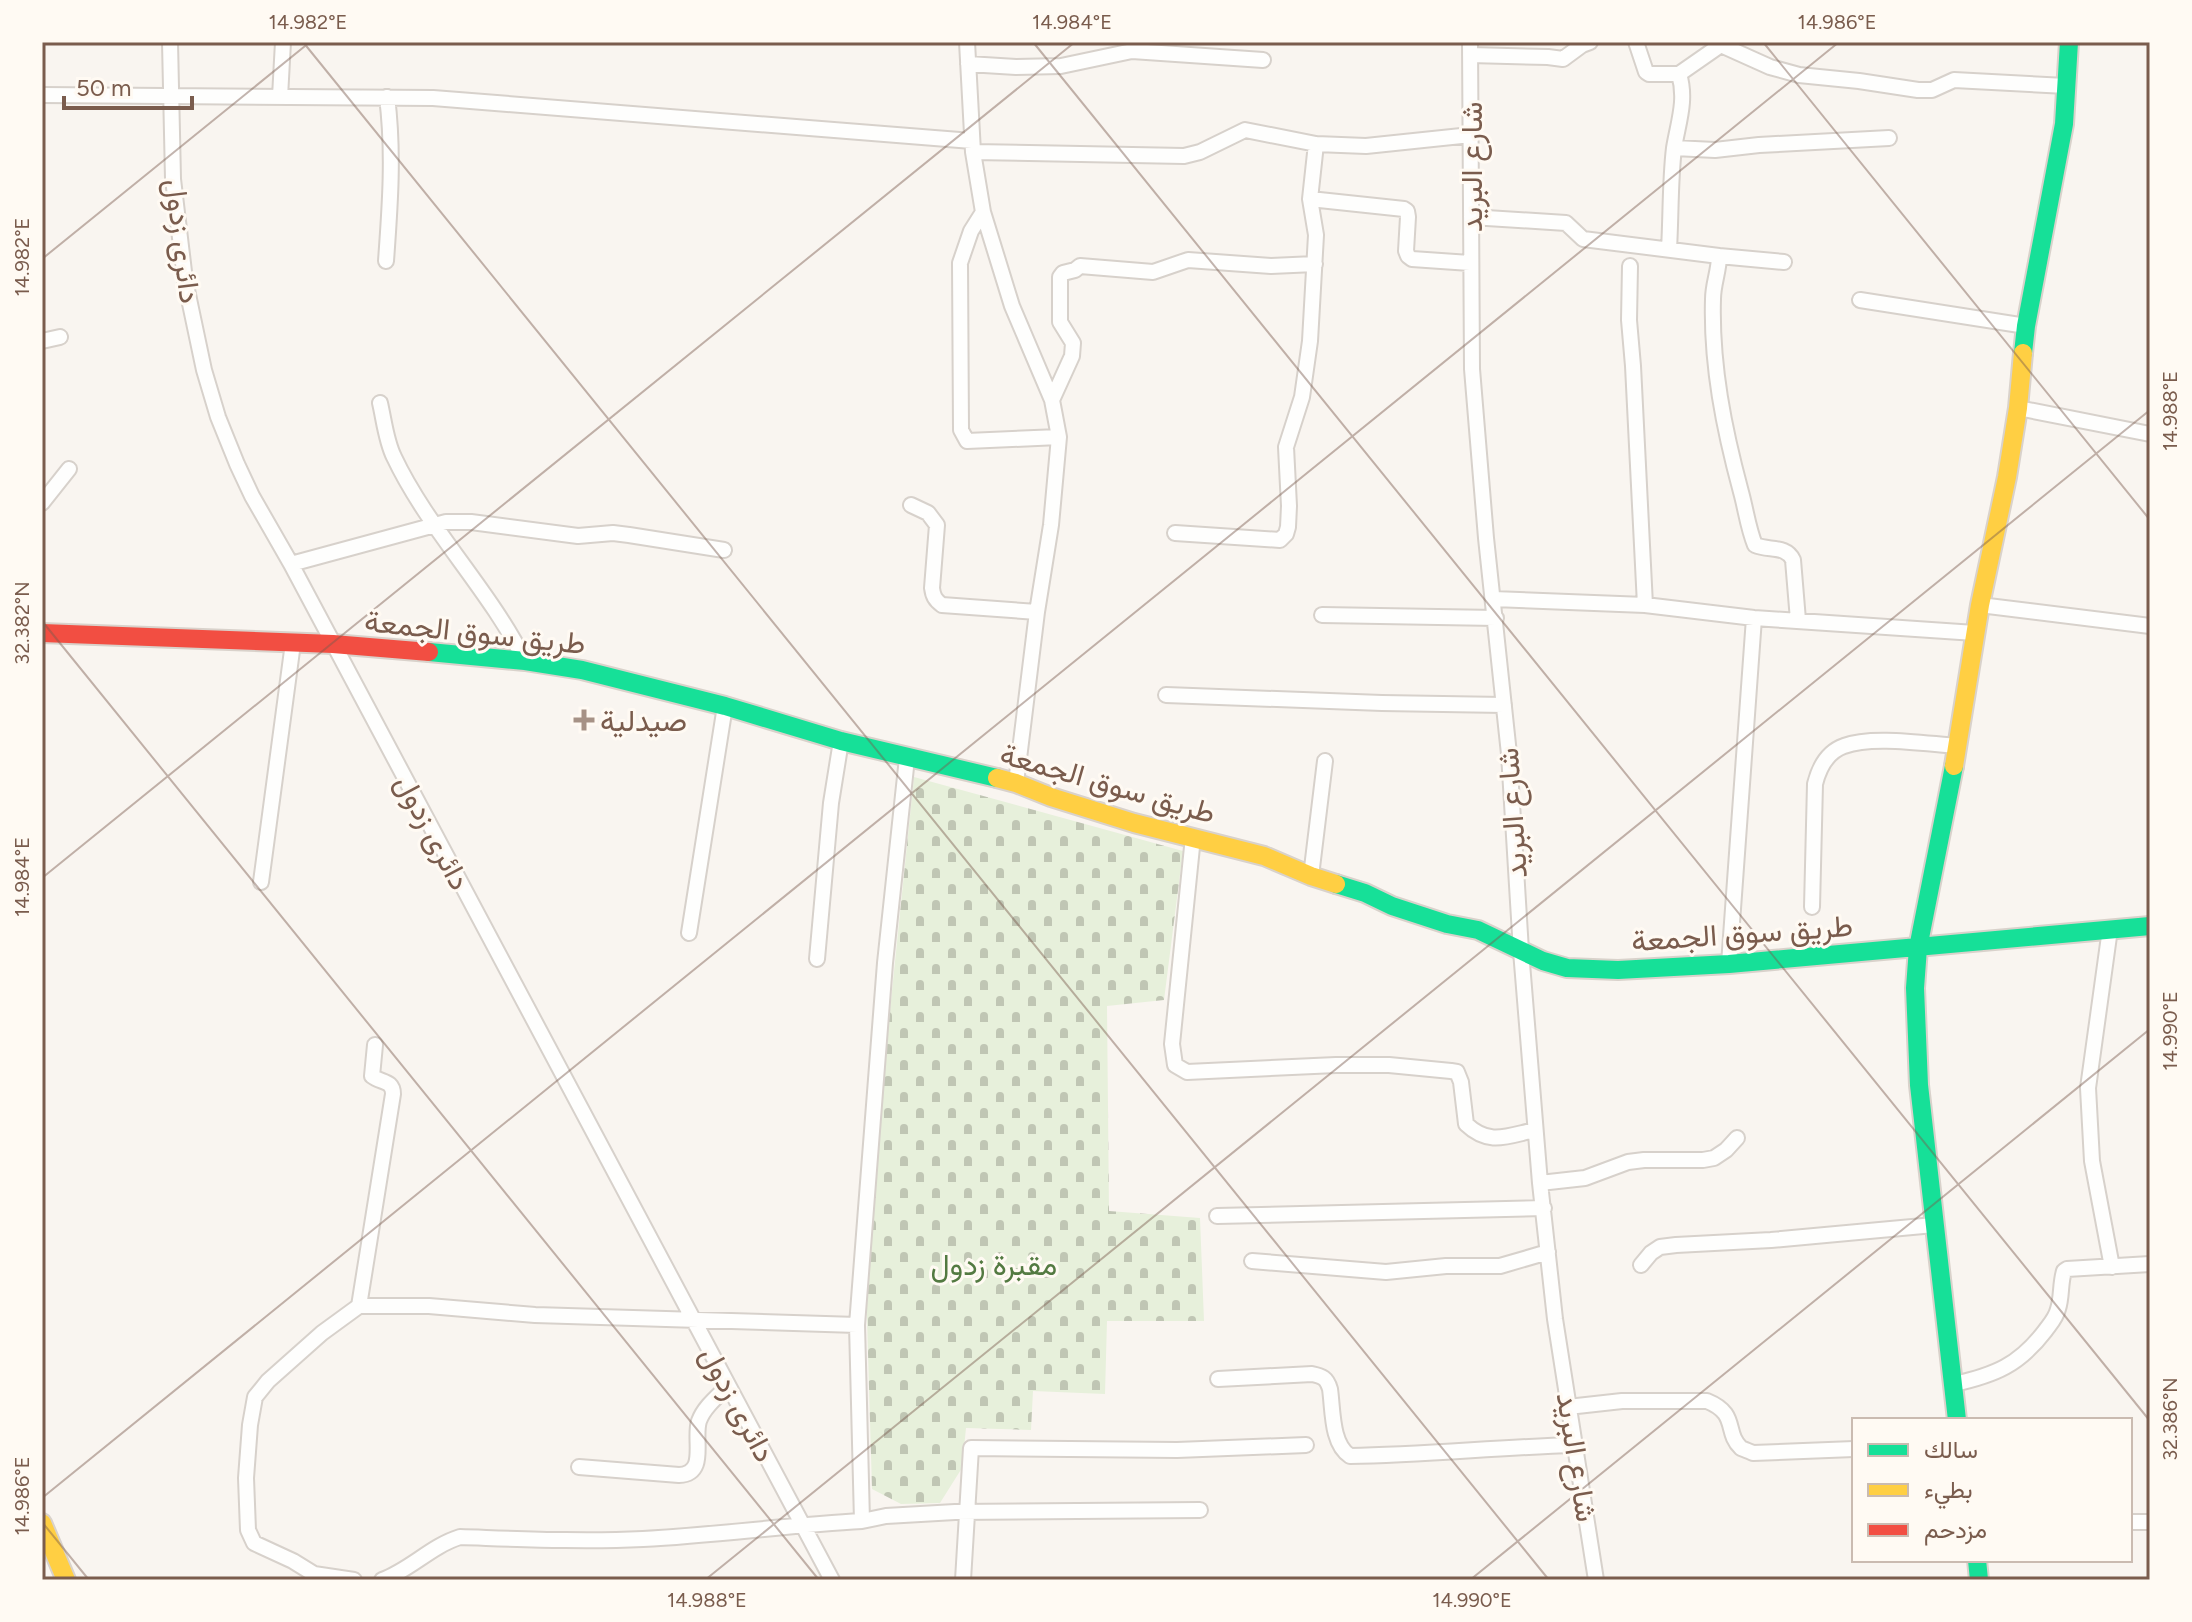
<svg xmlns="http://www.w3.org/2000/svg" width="2192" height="1622" font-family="Figtree,Vazirmatn,sans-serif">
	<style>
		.cemetery { fill: url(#cemetery-stones) }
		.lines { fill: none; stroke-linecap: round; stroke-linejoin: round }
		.street-casing { stroke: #d7d1cb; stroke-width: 18 }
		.fast-casing { stroke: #d9d2cb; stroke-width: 22 }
		.slow-casing { stroke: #d9d2cb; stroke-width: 22 }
		.jam-casing { stroke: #d9d2cb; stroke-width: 22 }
		.street { stroke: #fefefd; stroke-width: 14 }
		.fast { stroke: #16e098; stroke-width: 18 }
		.slow { stroke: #ffcf43; stroke-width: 18 }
		.jam { stroke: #f24e42; stroke-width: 18 }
		.ticks { fill: none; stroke: #7a5c4d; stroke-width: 2; stroke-opacity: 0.45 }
		.poi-dot { fill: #a69286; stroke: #fffaf3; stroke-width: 3 }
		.labels { text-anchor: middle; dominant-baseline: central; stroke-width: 6; stroke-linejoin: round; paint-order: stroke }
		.street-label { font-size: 30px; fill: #7a5c4d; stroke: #fffaf3 }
		.poi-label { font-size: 30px; fill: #7a5c4d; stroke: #fffaf3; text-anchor: start }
		.park-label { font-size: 30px; fill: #537a41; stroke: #fffaf3 }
		.neatline { fill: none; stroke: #7a5c4d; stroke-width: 3 }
		.ticks-label { font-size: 20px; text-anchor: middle; fill: #7a5c4d }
	</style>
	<defs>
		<pattern id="cemetery-stones" width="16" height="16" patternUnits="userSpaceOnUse" patternTransform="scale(2)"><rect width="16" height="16" fill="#e7f0db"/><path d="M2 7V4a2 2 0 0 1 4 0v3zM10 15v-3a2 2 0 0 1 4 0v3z" fill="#c0c6b4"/></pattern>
	</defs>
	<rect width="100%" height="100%" fill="#f9f5f0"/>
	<!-- cemetery -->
	<path class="cemetery" d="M914 777 1183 851 1164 1000 1107 1006 1109 1211 1200 1218 1204 1321H1107L1105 1394 1033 1391 1031 1430 966 1428 962 1468 940 1503 901 1504 872 1489 866 1285 874 1166Z"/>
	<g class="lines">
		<!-- street casing -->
		<g class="street-casing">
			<path id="street" d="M170 42 173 179 185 280 204 370 218 417 237 464 252 496 291 564 832 1580
				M967 42 973 152 983 212 1012 306 1052 400 1059 437 1051 525 1037 612 1016 783
				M1470 42 1472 369 1486 538 1509 754 1521 951 1540 1183 1555 1319 1596 1580
				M1636 42 1646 72 1649 74H1679C1687 100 1678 123 1674 148 1670 181 1671 216 1669 249
				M1721 45 1770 67 1799 75 1859 81 1918 90H1932L1954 80 2066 86
				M1470 55 1548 57 1563 59 1582 45 1590 42
				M968 64 1016 67 1061 66 1132 51 1263 60
				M1679 74 1725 42
				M42 95 433 98 972 141
				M280 97 283 42
				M1674 148 1715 150 1759 145 1889 138
				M973 152 1184 156 1200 152 1245 130 1316 144 1366 146 1471 135
				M1310 199 1404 209 1407 211 1408 217 1406 251 1408 256 1412 259 1470 263
				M983 212 971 231 960 263 961 430 967 441 1059 437
				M1471 217 1566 223 1583 239 1719 256C1719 271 1713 284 1713 299 1711 365 1724 429 1741 492 1746 510 1748 528 1755 545 1769 551 1786 545 1793 560L1798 620
				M1719 256 1784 262
				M386 261C390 206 394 152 387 97
				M1630 266 1629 320 1633 366 1645 605
				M1860 300 2026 326
				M42 341 60 337
				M1052 400 1072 356 1073 343 1060 322V277L1063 273 1075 270 1080 266 1153 272 1188 260 1271 266 1315 264
				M380 403C384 420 386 441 394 457 428 529 489 589 525 661
				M2018 408 2150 434
				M42 503 69 469
				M911 505 928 513 937 525 932 588C933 596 935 600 942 605L1037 612
				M1175 533 1280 540 1286 534 1288 527 1289 506 1286 447 1302 397 1310 341 1316 235 1310 199 1316 144
				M291 564 446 522H471L578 536 613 533 629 535 724 550
				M1493 599 1645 605 1754 618 1975 633
				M1980 605 2150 626
				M1322 615 1496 618
				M1166 695 1382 703 1504 705
				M1193 837 1172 1044 1175 1065 1187 1072 1336 1065H1389L1451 1071 1457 1072 1461 1082 1466 1124C1489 1146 1507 1136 1535 1130
				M1311 876 1325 761
				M261 882 293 643
				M1812 907 1815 784C1819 768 1827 752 1844 746 1872 735 1927 744 1958 746
				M2110 929 2088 1088 2092 1161 2112 1267
				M689 933 725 706
				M817 959 831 803 841 741
				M1729 964 1754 618
				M1540 1183 1585 1178 1628 1162 1644 1160H1703L1714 1158 1726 1150 1737 1138
				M1217 1216 1544 1208
				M1252 1261 1386 1272 1446 1266H1500L1548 1252
				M1641 1265 1651 1253 1660 1247 1676 1245 1771 1240 1934 1225
				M359 1306 393 1094C393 1080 381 1083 372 1076L375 1045
				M1218 1379 1312 1374C1322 1376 1327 1378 1330 1389 1333 1409 1331 1444 1350 1456 1425 1455 1500 1447 1575 1445
				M1954 1384C1995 1375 2019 1365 2045 1331 2050 1324 2056 1318 2058 1309 2062 1297 2060 1284 2064 1271L2067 1269 2150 1264
				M1568 1407 1622 1401H1707C1739 1414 1724 1432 1741 1448 1743 1449 1751 1452 1753 1453L1854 1449
				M579 1467 679 1475C708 1474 693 1439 699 1421 704 1407 718 1396 728 1386
				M862 1521 886 1516 955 1512 1200 1510
				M2130 1522H2150
				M354 1580 314 1574 293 1561 254 1543 248 1530 246 1478 250 1425 255 1397 268 1381 322 1333 359 1306H429L535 1315 857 1325
				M382 1580C410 1570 431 1546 460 1537 521 1539 582 1542 643 1539 717 1535 789 1525 862 1521L857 1325 885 963 907 758
				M963 1580 971 1448 1177 1450 1306 1445"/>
		</g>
		<!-- fast casing -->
		<g class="fast-casing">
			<path id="fast" d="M2023 353 2026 326 2064 124 2069 42
				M429 652 525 661 582 670 725 706 841 741 997 778
				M1954 766 1918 948 1915 988 1919 1085 1957 1420
				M1336 884 1365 893 1392 906 1447 924 1478 930 1543 961 1567 968 1618 970 1729 964 2150 926
				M1977 1560 1979 1580"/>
		</g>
		<!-- slow casing -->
		<g class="slow-casing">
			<path id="slow" d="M1954 766 1980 605 2007 477 2018 408 2023 353
				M997 778 1016 783 1051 797 1134 823 1264 856 1311 876 1336 884
				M42 1523 66 1580"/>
		</g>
		<!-- jam casing -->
		<g class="jam-casing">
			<path id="jam" d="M42 633 333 644 429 652"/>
		</g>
		<!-- street -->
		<use href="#street" class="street"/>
		<!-- fast -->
		<use href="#fast" class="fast"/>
		<!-- slow -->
		<use href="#slow" class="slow"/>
		<!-- jam -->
		<use href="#jam" class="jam"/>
	</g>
	<!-- ticks -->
	<path class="ticks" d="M303 42 1549 1580M1033 42 2150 1421M1763 42 2150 520M42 259 310 42M42 621 819 1580M42 878 1075 42M42 1498 1839 42M42 1522 89 1580M705 1580 2150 410M1470 1580 2150 1029"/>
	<!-- markers -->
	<path class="poi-dot" d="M580 708h8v8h8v8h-8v8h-8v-8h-8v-8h8z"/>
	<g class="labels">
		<!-- street labels -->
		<g class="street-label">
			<text transform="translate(1471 167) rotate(-90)">شارع البريد</text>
			<text transform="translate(183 241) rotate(83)">دائرى زدول</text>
			<text transform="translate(475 632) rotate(6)">طريق سوق الجمعة</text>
			<text transform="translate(1108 783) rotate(16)">طريق سوق الجمعة</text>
			<text transform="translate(1512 813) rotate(-94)">شارع البريد</text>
			<text transform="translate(433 832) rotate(62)">دائرى زدول</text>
			<text transform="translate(1742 933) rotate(-4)">طريق سوق الجمعة</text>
			<text transform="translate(738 1404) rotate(62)">دائرى زدول</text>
			<text transform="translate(1577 1457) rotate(81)">شارع البريد</text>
		</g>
		<!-- poi labels -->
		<g class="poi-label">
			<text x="600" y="720">صيدلية</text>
		</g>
		<!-- park labels -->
		<g class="park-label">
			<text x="994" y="1264">مقبرة زدول</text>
		</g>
	</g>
	<!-- border -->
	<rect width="2192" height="1622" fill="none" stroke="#fffaf3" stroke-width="88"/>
	<!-- legend -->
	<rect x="1852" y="1418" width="280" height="144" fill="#fffaf3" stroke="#cabbb1" stroke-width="2"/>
	<rect x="1868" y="1444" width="40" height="12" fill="#16e098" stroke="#cabbb1" stroke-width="2"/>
	<text x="1924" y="1458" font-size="24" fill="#7a5c4d">سالك</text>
	<rect x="1868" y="1484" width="40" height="12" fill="#ffcf43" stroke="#cabbb1" stroke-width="2"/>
	<text x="1924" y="1498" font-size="24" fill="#7a5c4d">بطيء</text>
	<rect x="1868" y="1524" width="40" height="12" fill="#f24e42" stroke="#cabbb1" stroke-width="2"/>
	<text x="1924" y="1538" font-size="24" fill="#7a5c4d">مزدحم</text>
	<!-- scale -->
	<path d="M64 96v12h128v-12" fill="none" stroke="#7a5c4d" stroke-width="4"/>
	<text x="76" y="96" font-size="24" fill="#7a5c4d" stroke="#fffaf3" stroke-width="6" paint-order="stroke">50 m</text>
	<rect x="44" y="44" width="2104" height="1534" class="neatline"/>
	<g class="ticks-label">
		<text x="308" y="29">14.982°E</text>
		<text x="1072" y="29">14.984°E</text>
		<text x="1837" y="29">14.986°E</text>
		<text transform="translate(22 257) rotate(-90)" y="7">14.982°E</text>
		<text transform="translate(2170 411) rotate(-90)" y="7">14.988°E</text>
		<text transform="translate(22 623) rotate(-90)" y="7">32.382°N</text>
		<text transform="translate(22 877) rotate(-90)" y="7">14.984°E</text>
		<text transform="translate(2170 1031) rotate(-90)" y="7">14.990°E</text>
		<text transform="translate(2170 1419) rotate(-90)" y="7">32.386°N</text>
		<text transform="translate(22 1496) rotate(-90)" y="7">14.986°E</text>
		<text x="707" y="1607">14.988°E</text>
		<text x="1472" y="1607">14.990°E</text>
	</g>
</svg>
